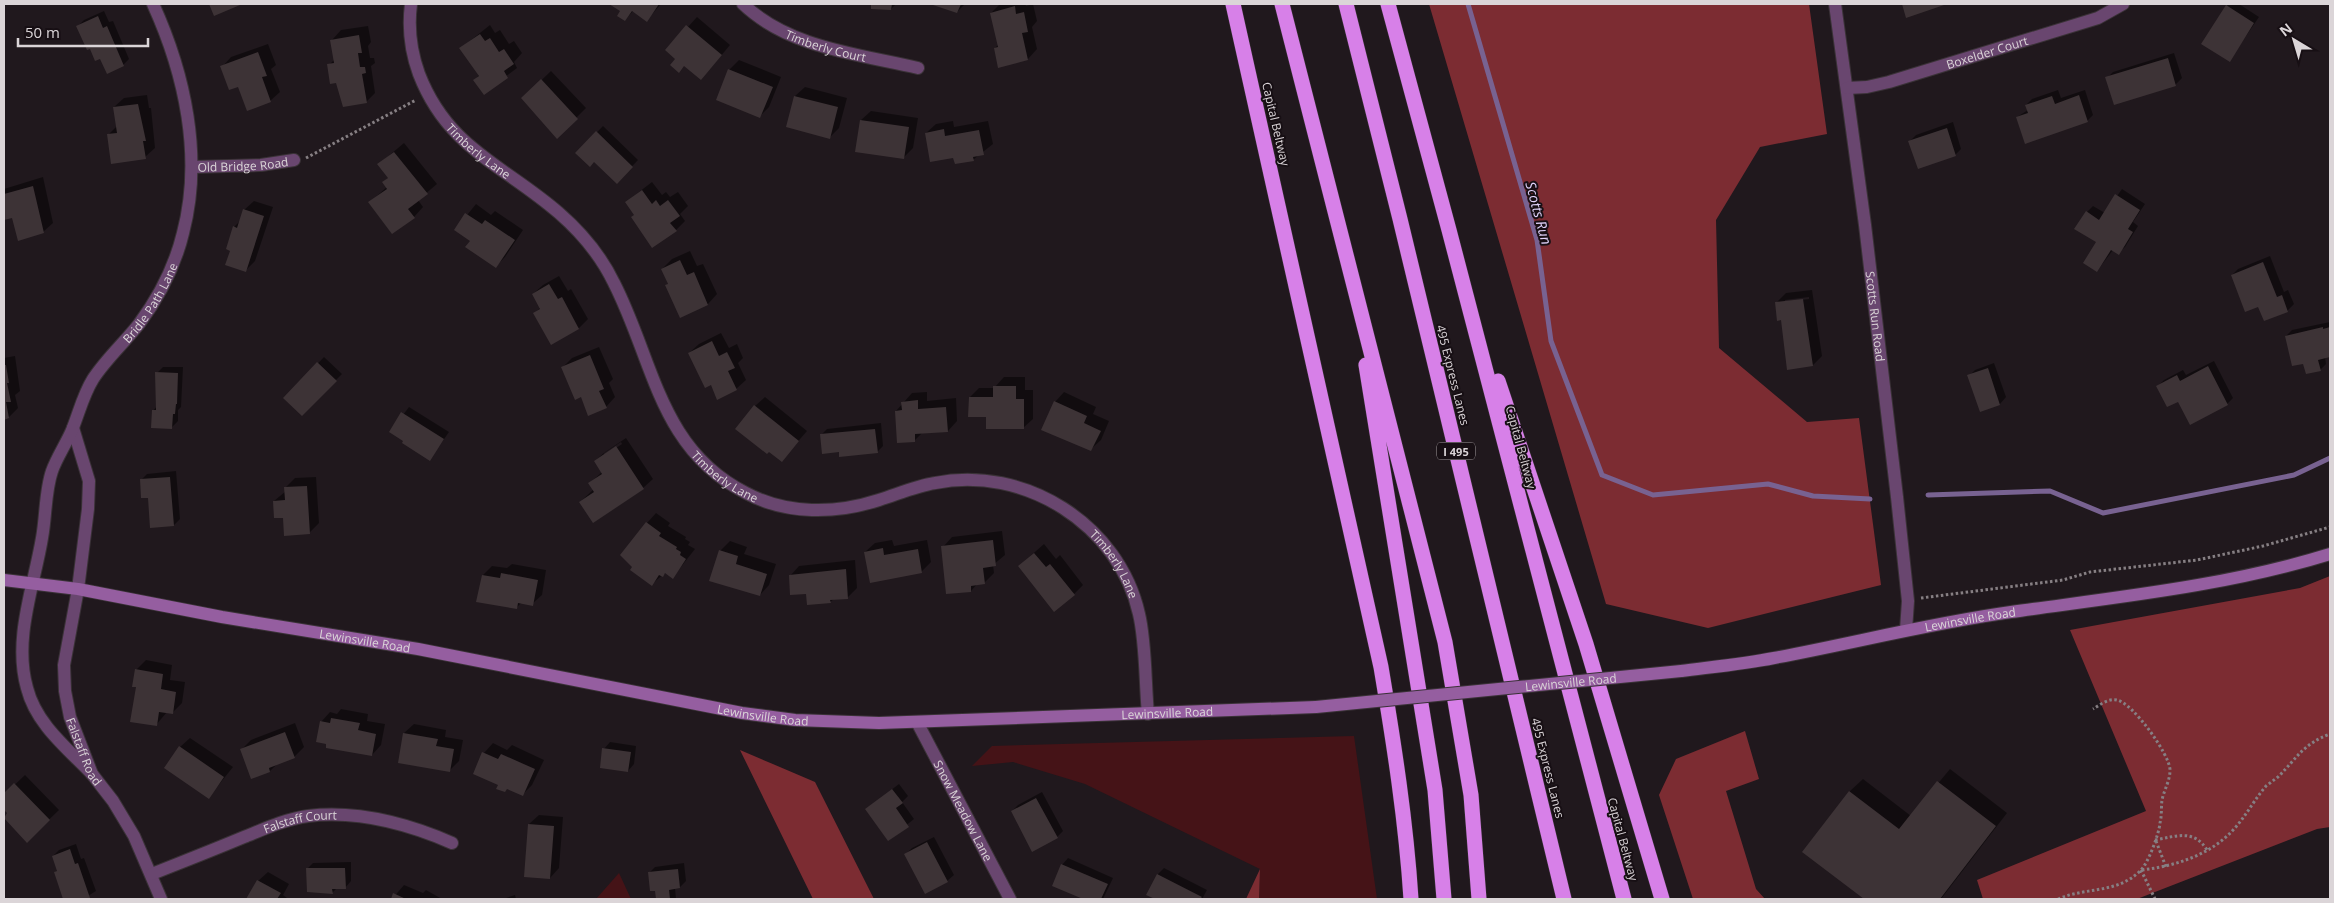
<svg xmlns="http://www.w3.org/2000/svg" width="2334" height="903" font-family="'Open Sans',sans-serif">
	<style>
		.green { fill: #451317 }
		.forest { fill: #7c2c32 }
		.shadow { fill: #0007; fill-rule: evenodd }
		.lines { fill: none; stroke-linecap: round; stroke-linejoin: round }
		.stream { stroke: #786291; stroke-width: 5 }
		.building { fill: #3d3336 }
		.street-casing { stroke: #3a3237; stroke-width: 14 }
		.secondary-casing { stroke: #3a3237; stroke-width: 14 }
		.highway-casing { stroke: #3a3237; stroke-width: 16 }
		.path { stroke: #867f83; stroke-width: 3; stroke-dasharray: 2.5 2.5; stroke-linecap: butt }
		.street { stroke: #69466f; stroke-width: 12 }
		.secondary { stroke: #955ea0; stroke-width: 12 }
		.highway { stroke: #d780e8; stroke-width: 15 }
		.secondary-bridge-casing { stroke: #3a3237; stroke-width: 14; stroke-linecap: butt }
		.secondary-bridge { stroke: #955ea0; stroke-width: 12 }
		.labels { text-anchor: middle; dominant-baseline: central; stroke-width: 4; stroke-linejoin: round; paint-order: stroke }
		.shield { fill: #170f14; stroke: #a09a9d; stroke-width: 1 }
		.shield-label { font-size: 11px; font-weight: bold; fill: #dbd5d8 }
		.street-label { font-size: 12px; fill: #dbd5d8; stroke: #170f14 }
		.water-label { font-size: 14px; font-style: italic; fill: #e2d4fc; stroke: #170f14 }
	</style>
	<rect width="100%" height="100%" fill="#20181d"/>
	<!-- green -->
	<path class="green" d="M1354 736 1377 899H1259L1260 869 1085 784 1013 762 972 766 992 746Z
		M619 873 631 899H596Z"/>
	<!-- forest -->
	<path class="forest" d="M1429 4H1809L1827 134 1760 147 1716 220 1719 348 1807 422 1859 418 1881 585 1708 628 1606 604Z
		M2330 576V827L2317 829 2137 899H1983L1977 880 2146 811 2070 630 2300 588Z
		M1745 731 1759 779 1726 791 1756 889 1765 899H1693L1659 795 1676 759Z
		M740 750 815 782 874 899H813Z
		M1260 869 1259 899H1246Z"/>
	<!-- shadow -->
	<path class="shadow" d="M611 4H661L647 20 633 11 625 20 621 11Z
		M872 4H896L891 9 872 7Z
		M933 4H965L957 12Z
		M1000 4H1025L1026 6 1033 4 1037 21 1032 27 1037 49 1028 59 999 66 995 48 999 44 991 13Z
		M2229 4H2239L2259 17 2229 61 2227 6Z
		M104 11 109 22 113 21 129 59 123 65 101 57 78 26 84 20Z
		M697 17 730 45 710 69 677 59 667 50Z
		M490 25 495 33 500 30 509 44 514 41 522 53 514 62 517 68 484 93 475 80 479 75 461 48Z
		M368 26 371 42 368 46 370 58H374L375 63 371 66 375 93 366 102 337 82 329 65 335 59 332 40 341 30Z
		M268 44 276 65 271 69 280 92 270 101 238 85 222 67 231 57Z
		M2174 53 2182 78 2175 85 2107 78 2113 72Z
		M739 60 781 77 769 107 760 116 729 70Z
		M551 71 586 108 557 137 523 98Z
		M805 87 847 98 839 128 830 137 795 96Z
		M2058 90 2061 98 2085 90 2093 115 2087 121 2017 117 2028 110 2026 105 2032 99Z
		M147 95 149 108H151L155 148 145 157 108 135 117 126 114 107 124 98Z
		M871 111 918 118 913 148 903 158 861 120Z
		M953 121 954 127 988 121 993 144 974 159 956 163 954 156 926 133 936 124Z
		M1953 122 1961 149 1955 155 1910 141 1916 135Z
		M603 126 638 160 617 182 595 160 577 153Z
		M404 143 437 184 418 200 423 207 414 217 370 202 387 187 384 182 389 177 379 164Z
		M43 177 53 223 43 232 13 216 4 219V189Z
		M652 182 662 195 666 192 670 197 678 192 688 206 680 214 685 221 676 230 635 215 626 202Z
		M2122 189 2145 204 2133 222 2138 226 2125 247 2118 253 2113 250 2097 271 2098 242 2087 212 2093 206 2105 213Z
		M254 201 273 207 255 261 246 270 231 250 234 227 240 221 244 210Z
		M476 204 491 215 495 211 523 230 505 257 496 266 472 241 455 230Z
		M690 251 697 266 703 264 717 294 708 304 681 316 662 269 672 259Z
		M2270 256 2284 292 2288 290 2294 304 2287 311 2259 305 2232 275 2238 269Z
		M559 276 568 291 571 289 588 319 579 328 535 313 541 307 533 294 543 285Z
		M1812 290 1822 356 1813 365 1782 319 1776 303 1786 293ZM1809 297V299L1785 302V300Z
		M2330 322V355L2325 357 2326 364 2320 370 2304 362 2286 336 2292 330Z
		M721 333 729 348 737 344 743 358 738 363 746 380 736 389 711 384 689 353 699 344Z
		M599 347 613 379 609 383 615 397 606 407 581 396 562 368 572 358Z
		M15 356 20 391 15 395 18 408 9 417 4 418V358Z
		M324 357 342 374 302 414 285 398Z
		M2214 361 2233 398 2227 404 2179 400 2158 386 2164 380 2183 370 2186 375Z
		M1994 363 2006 397 2000 404 1981 410 1969 376 1975 370Z
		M163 367H183L181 407 178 410V421L172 427 153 411 157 406V373Z
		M1004 377H1025V390H1033V419L1023 428 970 397 979 388H994Z
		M927 392V401L956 398 957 421 948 431 922 433 915 440 896 411 912 393Z
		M1064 392 1096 407 1093 414 1109 421 1101 440 1091 449 1055 402Z
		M765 397 807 431 782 460 755 406Z
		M409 407 449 432 430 459 391 431Z
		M881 423 883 446 877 452 821 435 827 429Z
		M626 438 653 479 643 488 580 502 594 489 590 483 602 472 595 461 605 452ZM621 442 622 444 604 456V453Z
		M176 471 180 519 174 525 149 496 141 480 147 474Z
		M316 477 319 523 309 533 284 516 274 501 286 491 285 488 295 478Z
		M656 513 670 523 668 526 686 537 685 539 690 542 688 545 695 549 673 577 666 572 652 584 647 523Z
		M1002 531 1005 555 993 565 994 573 984 583H978L971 591 943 547 952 537Z
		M892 540 894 546 927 540 931 562 921 572 865 552 875 543Z
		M730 541 747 547 744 554 776 564 769 585 760 595 720 551Z
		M1044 544 1056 559 1060 555 1083 585 1074 594 1019 566Z
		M855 560 857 588 848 597 834 599 830 602 807 593 790 576 799 566Z
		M512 564 546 570 542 595 532 604 522 602 516 608 483 575 492 566 507 568Z
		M146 660 172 665 170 680 185 682 182 703 172 713 167 712 156 725 138 686 136 670Z
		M341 709 368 714 367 721 385 724 381 745 372 755 328 743 321 722 330 712 337 714Z
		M295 723 304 747 294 757 277 764 270 771 241 750 251 740Z
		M414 724 446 730 445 737 463 740 459 761 450 770 404 733Z
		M190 738 233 767 209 797 180 747Z
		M610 742 636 746 634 764 628 771 604 749Z
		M493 743 507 750 512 745 544 760 532 785 523 794 474 773 484 753Z
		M1950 769 2007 813 1941 899H1866L1804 851 1850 791 1863 779 1911 816Z
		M25 775 59 810 27 841 4 808V795Z
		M899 784 908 796 902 802 914 819 888 840 866 809Z
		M1042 792 1063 831 1057 837 1012 811 1018 805Z
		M539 815 563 817 559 868 550 878 529 824Z
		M934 837 954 875 947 881 926 892 906 854 912 848Z
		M76 844 81 859 84 858 96 891 83 899H64L55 872 58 870 53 856 59 850Z
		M1068 858 1113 878 1103 899H1087L1053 885 1062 865Z
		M351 862V881L345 888H337L332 893 307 869 313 863Z
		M684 863 686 881 680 887 675 888 676 899H658L657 889 649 873 655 867Z
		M1164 868 1207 890 1202 899H1157L1148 894 1158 874Z
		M268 872 289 884 283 895 287 898 286 899H248L258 881Z
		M404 885 423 893 426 890 442 899H392Z
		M515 895 516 899H503Z"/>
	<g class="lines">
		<!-- stream -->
		<path class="stream" d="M1468 4 1537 240 1551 341 1602 475 1653 495 1768 484 1813 496 1870 499
			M1928 495 2050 491 2103 513 2294 475 2330 458"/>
	</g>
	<!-- building -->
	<path class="building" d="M209 4H239L240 5 214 16Z
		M609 4H659L647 22 632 11 625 21 617 16 620 11Z
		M871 4H892L891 10 871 9Z
		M930 4H961L957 13Z
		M1902 4H1947L1906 18Z
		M2226 5 2254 23 2230 62 2201 44Z
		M1015 6 1016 14 1024 12 1028 32 1022 33 1028 60 998 68 994 48 998 47 990 13Z
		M98 16 103 28 107 26 124 66 107 74 100 59 95 61 90 49 87 50 76 26Z
		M686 25 722 55 701 80 684 66 679 73 670 65 675 59 665 50Z
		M480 34 485 41 490 38 499 52 504 49 514 64 504 71 508 78 484 95 473 80 479 76 459 48Z
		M359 35 362 53H358L360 67H365L366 73 362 74 367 103 343 107 336 83 330 84 327 64 334 63 330 40Z
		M258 52 267 76 262 77 271 102 247 111 238 87 229 90 220 66Z
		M2168 58 2176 86 2114 105 2105 77Z
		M728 69 773 87 760 118 716 100Z
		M541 79 578 119 557 139 521 98Z
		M2079 95 2088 122 2025 144 2016 117 2028 113 2025 105 2052 96 2055 104Z
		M794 96 838 107 830 139 786 127Z
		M138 104 146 141H143L146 159 111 164 107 134 117 133 113 107Z
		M860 120 909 127 904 159 855 152Z
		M1947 128 1956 156 1918 169 1908 141Z
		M944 129 945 136 979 130 984 155 973 157 974 161 955 164 953 158 930 162 925 133Z
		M596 131 633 167 617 184 594 162 590 167 575 153Z
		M394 152 428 194 408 209 415 218 392 234 368 202 387 189 382 182 388 178 377 164Z
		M33 186 44 233 18 241 12 218 4 220V194Z
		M642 190 652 204 656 200 660 206 668 200 680 216 670 223 677 231 652 248 631 217 634 215 625 202Z
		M2115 194 2140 210 2128 229 2133 232 2119 255 2111 250 2097 272 2083 263 2096 242 2074 229 2086 211 2099 220Z
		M243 209 264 216 246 272 225 265 230 251 226 249 233 226 237 228Z
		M465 213 482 224 485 220 515 240 496 268 465 247 470 241 454 230Z
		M680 260 687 275 694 272 708 305 680 318 665 285 668 284 661 269Z
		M2263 262 2277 297 2282 295 2288 312 2264 321 2258 307 2245 312 2231 275Z
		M549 284 558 299 562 297 579 329 551 345 533 313 540 309 532 294Z
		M1803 299 1813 366 1787 370 1781 320 1777 321 1775 302Z
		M2323 327V329L2330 327V357L2318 360 2321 371 2306 374 2303 364 2292 366 2285 336Z
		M712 341 719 356 727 352 735 368 728 371 737 390 717 400 711 385 705 388 688 353Z
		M590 355 604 389 599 391 607 408 588 416 581 397 575 400 561 367Z
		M317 362 337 381 302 416 283 398Z
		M4 365H6L9 383H7L11 402H6L9 418 4 420Z
		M2208 366 2228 405 2190 425 2178 402 2167 407 2156 386 2177 375 2180 381Z
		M1988 368 2000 405 1980 412 1967 375Z
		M155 372 178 373 177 404H176L175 414H173L172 429 151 428 152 410H156Z
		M993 386H1016V399H1024V429H986V417H968L969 397H993Z
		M918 400V409L946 407 948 432 915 434V442L897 443 895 411 902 410 901 402Z
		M1054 401 1087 416 1084 423 1101 431 1091 451 1041 430Z
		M754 405 799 441 782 462 769 452 767 454 735 429Z
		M401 412 444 439 430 461 402 443 403 441 389 432Z
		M875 429 878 453 839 457V452L822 454 820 434Z
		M616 446 644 489 593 523 579 502 594 492 588 483 602 474 594 461Z
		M170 477 174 526 150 528 148 498H141L140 479Z
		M307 486 310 534 284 536 283 518H274L273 501 285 500 284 487Z
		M646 522 661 533 659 536 677 547 676 549 681 552 680 555 686 559 673 579 665 573 663 577 659 575 652 586 630 570 632 567 620 555Z
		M993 540 996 566 983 568 985 584 971 586V592L946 594 941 546Z
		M883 548 884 555 918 549 922 573 870 583 864 552Z
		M719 550 738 556 736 564 767 574 760 596 709 581Z
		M1034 553 1046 567 1050 564 1075 595 1054 612 1018 566Z
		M846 569 848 599 830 600 831 603 807 605 806 594 790 595 789 575Z
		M501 573 538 580 533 606 518 603 517 609 476 602 482 575 500 578Z
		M135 669 163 674 161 689 176 692 173 714 159 712 157 726 130 722 136 687H132Z
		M331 718 360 723 358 730 376 734 372 756 326 748V744L316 742 320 721 330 723Z
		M285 732 295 758 269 768 270 772 251 779 240 749Z
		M403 733 438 739 436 746 454 749 450 772 398 763Z
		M179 746 224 777 209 799 164 768Z
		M602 748 631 752 628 772 600 768Z
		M482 752 498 759 501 754 535 769 523 796 507 789 505 792 496 789 498 785 473 774Z
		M1937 781 1996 826 1940 899H1864L1802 852 1849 791 1899 829Z
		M14 783 50 820 27 843 4 818 7 813 4 810V793Z
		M892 789 903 803 896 808 909 827 888 841 865 809Z
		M1036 798 1058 838 1032 852 1011 811Z
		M528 824 554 826 550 879 524 877Z
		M927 842 948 882 925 894 904 854Z
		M70 849 75 864 78 863 90 898 63 899 54 872 57 871 52 856Z
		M1061 864 1108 884 1101 899H1083L1052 886Z
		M306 868H345L346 889H332L333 894 307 892Z
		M678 869 680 888 669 890 670 899H656L655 891H650L648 872Z
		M1157 874 1202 897 1200 899H1155L1146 895Z
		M257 880 281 893 277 899H246Z
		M393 893 406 899H391Z"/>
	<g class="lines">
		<!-- street casing -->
		<g class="street-casing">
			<g id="street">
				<path id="s1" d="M411 4C408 27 411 52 419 74 448 149 504 165 559 213 582 233 601 256 614 283 654 361 659 449 746 493 787 515 836 514 879 500 898 494 916 486 935 483 1024 465 1119 524 1139 614 1146 643 1145 683 1148 714"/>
				<path id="s2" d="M743 4C789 48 858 54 918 68"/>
				<path id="s3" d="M1835 4 1865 225 1897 497 1908 601 1906 630"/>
				<path id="s4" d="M1847 88 1867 87 1889 82 2098 18 2123 4"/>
				<path id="s5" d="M192 167 261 165 294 160"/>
				<path id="s6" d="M73 428 89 481 88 509 78 589 64 665 65 691 70 717 92 774 113 801 134 836 161 899"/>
				<path id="s7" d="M917 722 1010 899"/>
				<path id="s8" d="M92 774C67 748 36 724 27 688 13 639 34 586 42 538 46 517 45 491 52 471 57 457 66 444 72 430 79 413 83 395 93 379 106 359 124 343 139 324 159 297 175 266 183 233 203 157 185 74 153 4"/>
				<path id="s9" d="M152 874C182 862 213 850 244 837 264 829 286 819 308 816 358 810 406 823 452 843"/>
			</g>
		</g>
		<!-- secondary casing -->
		<g class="secondary-casing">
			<g id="secondary">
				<path id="s10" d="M4 580 78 589 222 617 418 649 742 713 795 720 879 723 1316 707"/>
				<path id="s11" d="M1681 671C1712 667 1744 664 1774 658 1854 643 1931 623 2011 612 2118 597 2227 586 2330 554"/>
			</g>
		</g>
		<!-- highway casing -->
		<g class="highway-casing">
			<path id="highway" d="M1233 4 1381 667C1394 744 1406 821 1411 899
				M1282 4 1445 642 1471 795 1479 899
				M1346 4 1400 219 1564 899
				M1388 4 1449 230 1624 899
				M1366 365 1435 790 1444 899
				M1498 381 1586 644 1662 899"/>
		</g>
		<!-- path -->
		<path class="path" d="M306 158 416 100
			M1921 598 2063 580 2090 572 2197 560 2263 546 2330 527
			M2155 840C2177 836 2194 829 2207 850
			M2156 841 2166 867
			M2141 870 2155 899
			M2142 870C2175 866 2211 855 2234 829 2246 816 2254 800 2266 786 2270 783 2274 780 2278 777 2297 758 2303 744 2330 734
			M2058 899C2085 887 2117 894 2140 871 2148 864 2159 834 2160 823 2162 815 2161 807 2162 800 2164 790 2170 781 2170 770 2170 755 2133 703 2117 700 2108 698 2100 705 2093 709"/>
		<!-- street -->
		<use href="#street" class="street"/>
		<!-- secondary -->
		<use href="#secondary" class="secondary"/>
		<!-- highway -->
		<use href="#highway" class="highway"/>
		<!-- secondary-bridge casing -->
		<g class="secondary-bridge-casing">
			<g id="secondary-bridge">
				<path id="s12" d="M1316 707 1681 671"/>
			</g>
		</g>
		<!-- secondary-bridge -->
		<use href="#secondary-bridge" class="secondary-bridge"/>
	</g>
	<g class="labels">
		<!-- shield labels -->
		<rect class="shield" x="1437" y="442.5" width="38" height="17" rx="4"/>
		<g class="shield-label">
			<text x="1456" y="451">I 495</text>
		</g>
		<!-- street labels -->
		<g class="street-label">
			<text stroke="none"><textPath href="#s2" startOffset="94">Timberly Court</textPath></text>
			<text stroke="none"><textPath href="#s4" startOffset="145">Boxelder Court</textPath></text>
			<text transform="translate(1276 124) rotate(77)">Capital Beltway</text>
			<text stroke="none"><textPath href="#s1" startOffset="170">Timberly Lane</textPath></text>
			<text stroke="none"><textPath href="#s5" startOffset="51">Old Bridge Road</textPath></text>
			<text stroke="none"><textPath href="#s8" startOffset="526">Bridle Path Lane</textPath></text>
			<text stroke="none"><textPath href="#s3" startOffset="315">Scotts Run Road</textPath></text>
			<text transform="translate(1453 375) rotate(76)">495 Express Lanes</text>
			<text transform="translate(1521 447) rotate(75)">Capital Beltway</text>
			<text stroke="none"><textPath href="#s1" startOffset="589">Timberly Lane</textPath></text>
			<text stroke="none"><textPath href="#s1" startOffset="1022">Timberly Lane</textPath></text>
			<text stroke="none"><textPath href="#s11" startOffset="294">Lewinsville Road</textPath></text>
			<text stroke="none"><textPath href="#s10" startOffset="366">Lewinsville Road</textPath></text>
			<text stroke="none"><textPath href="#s12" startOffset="256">Lewinsville Road</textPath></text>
			<text stroke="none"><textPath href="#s10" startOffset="1176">Lewinsville Road</textPath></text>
			<text stroke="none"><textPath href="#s10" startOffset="771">Lewinsville Road</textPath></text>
			<text stroke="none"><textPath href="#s6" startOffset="331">Falstaff Road</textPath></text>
			<text transform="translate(1548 768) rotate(76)">495 Express Lanes</text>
			<text stroke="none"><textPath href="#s7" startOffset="100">Snow Meadow Lane</textPath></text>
			<text stroke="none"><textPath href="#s9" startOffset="158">Falstaff Court</textPath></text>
			<text transform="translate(1623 839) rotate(75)">Capital Beltway</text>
		</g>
		<!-- water labels -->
		<g class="water-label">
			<text transform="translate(1539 213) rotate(75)">Scotts Run</text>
		</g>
	</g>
	<!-- border -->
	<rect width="2334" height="903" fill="none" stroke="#dbd5d8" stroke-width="10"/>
	<!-- north arrow -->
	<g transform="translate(2294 40) rotate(322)" stroke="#170f14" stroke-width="4" paint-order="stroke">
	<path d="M0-4L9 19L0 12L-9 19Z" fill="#dbd5d8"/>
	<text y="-8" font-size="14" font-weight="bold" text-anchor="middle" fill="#dbd5d8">N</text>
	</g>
	<!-- scale -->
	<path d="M18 38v8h130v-8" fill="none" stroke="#dbd5d8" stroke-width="2.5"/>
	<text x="25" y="38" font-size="15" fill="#dbd5d8" stroke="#170f14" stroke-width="4" paint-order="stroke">50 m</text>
</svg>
